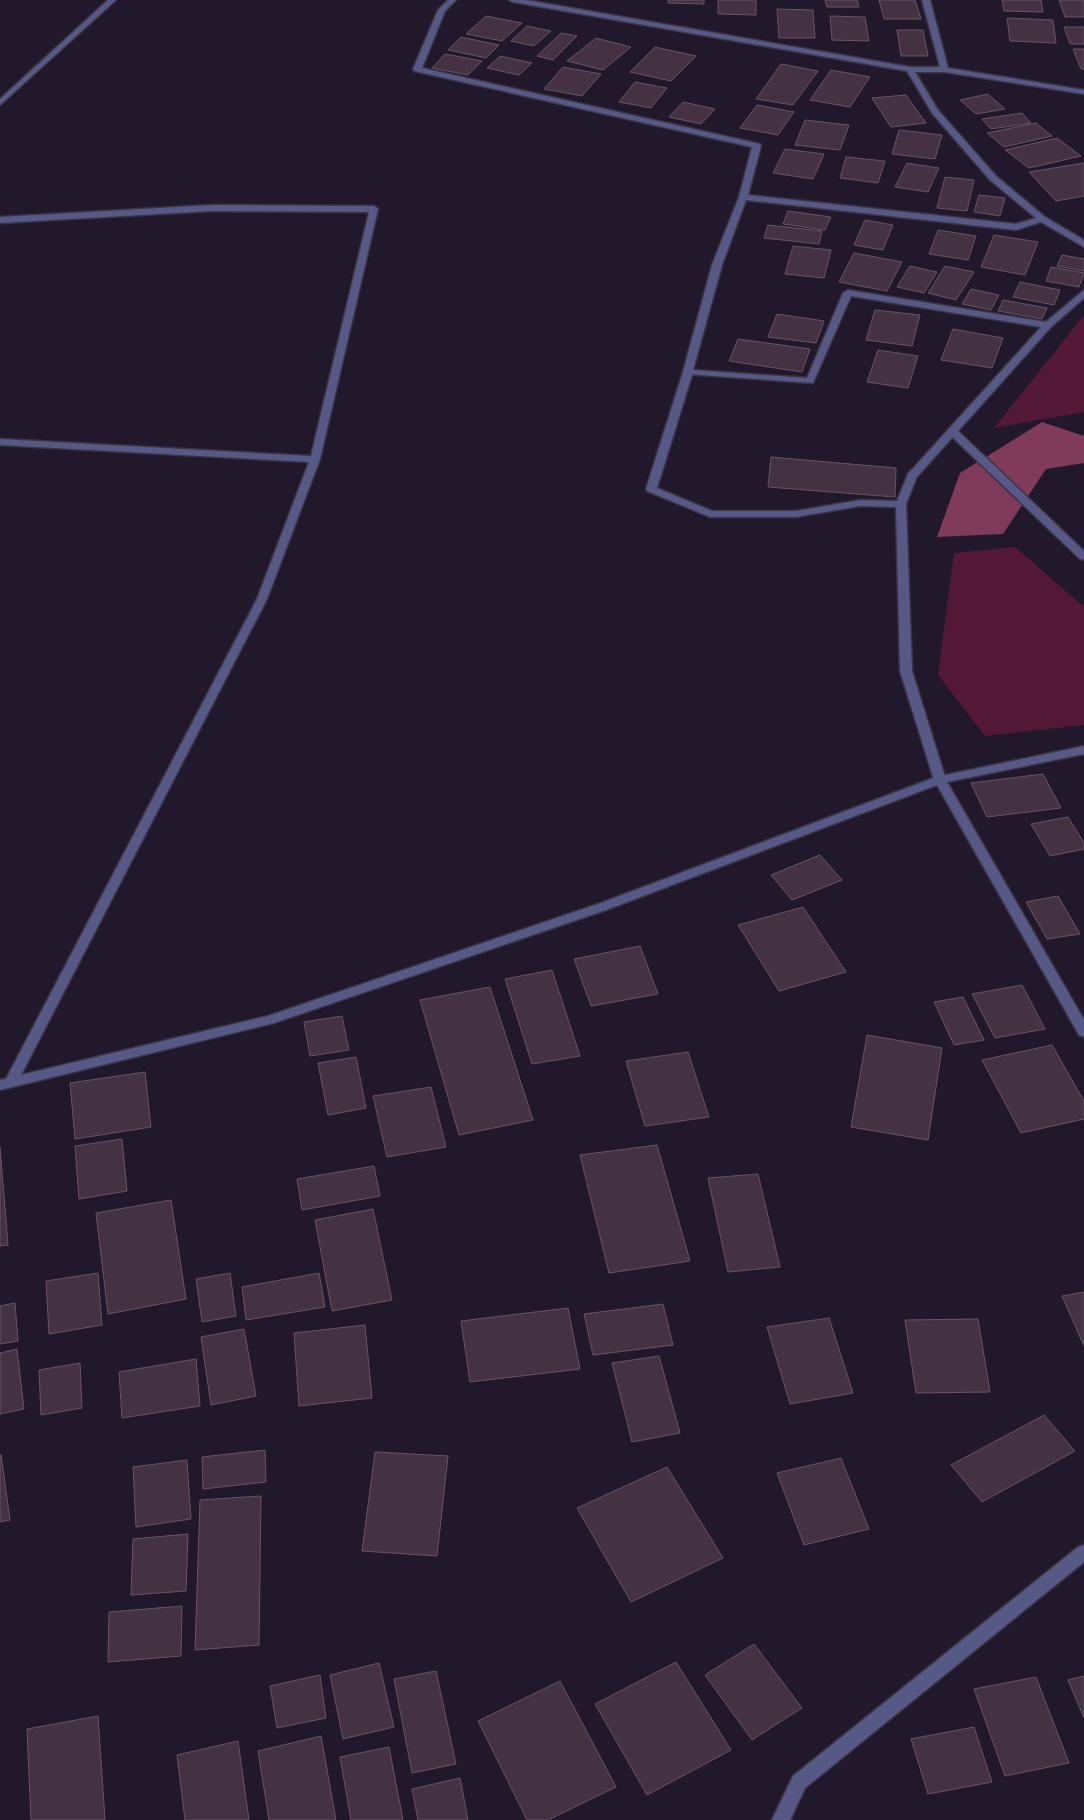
<svg xmlns="http://www.w3.org/2000/svg" width="1084" height="1820" font-family="Bitter,serif">
	<style>
		.green { fill: #531835 }
		.forest { fill: #7f3b59 }
		.building { fill: #443242; stroke: #675465 }
		.lines { fill: none; stroke-linecap: round; stroke-linejoin: round }
		.service-casing { stroke: #3b3445; stroke-width: 3 }
		.minor-casing { stroke: #3b3445; stroke-width: 3 }
		.service { fill: #565885; fill-rule: evenodd }
		.minor { fill: #565885; fill-rule: evenodd }
	</style>
	<rect width="100%" height="100%" fill="#21192b"/>
	<!-- green -->
	<path class="green" d="M1084 315V412L994 428Z
		M1015 547 1084 607V725L985 736 938 675 954 553Z"/>
	<!-- forest -->
	<path class="forest" d="M1042 422 1084 436V463L1046 469 1003 534 937 537 960 473Z"/>
	<!-- building -->
	<path class="building" d="M668 0H704V4L668 3Z
		M718 0H756V15L718 14Z
		M825 0H857L859 7H827Z
		M879 0H915L921 19H884Z
		M1002 0H1041L1043 12 1004 11Z
		M1059 0H1084V17H1065Z
		M777 9 813 10 815 38H779Z
		M486 16 522 23 502 41 466 34Z
		M830 16 865 17 869 41 832 40Z
		M1007 18 1053 20 1056 43 1010 41Z
		M527 26 551 31 534 46 511 41Z
		M1064 27H1084V44H1070Z
		M897 30H923L928 56H901Z
		M561 33 577 36 553 60 537 56Z
		M461 37 499 45 486 58 448 50Z
		M596 38 631 47 603 70 567 61Z
		M655 47 696 56 671 81 630 72Z
		M1073 49H1084V69H1081Z
		M445 54 482 61 468 75 432 68Z
		M500 56 532 63 519 75 487 68Z
		M781 64 818 71 793 105 756 99Z
		M563 67 601 74 582 96 544 89Z
		M831 70 870 77 850 107 810 100Z
		M635 82 667 88 651 108 619 102Z
		M988 94 1005 109 976 114 960 100Z
		M906 95 926 123 891 127 872 98Z
		M683 102 715 109 701 124 669 117Z
		M757 105 794 112 778 135 740 128Z
		M1022 113 1031 123 991 129 982 119Z
		M805 120 849 125 840 150 795 145Z
		M1036 123 1052 136 1004 147 987 133Z
		M899 130 942 135 935 159 892 154Z
		M1057 138 1081 156 1029 168 1005 150Z
		M785 149 824 154 813 179 773 173Z
		M846 157 885 161 878 183 840 178Z
		M907 163 939 168 928 192 895 187Z
		M1084 163V196L1056 201 1029 172Z
		M945 177 974 180 967 211 937 208Z
		M979 195 1005 198 1000 216 974 212Z
		M788 211 831 217 825 230 783 224Z
		M865 220 893 225 883 250 854 245Z
		M768 225 822 231 819 244 764 238Z
		M938 230 976 236 968 260 929 254Z
		M994 235 1038 242 1025 275 981 267Z
		M793 246 831 250 824 278 785 274Z
		M854 253 902 262 887 291 839 282Z
		M1062 255 1084 259V271L1057 266Z
		M910 266 937 272 924 293 897 287Z
		M945 266 974 272 956 300 928 293Z
		M1051 267 1084 273 1079 287 1046 281Z
		M1020 282 1060 290 1054 305 1013 297Z
		M971 289 999 295 991 310 962 304Z
		M1003 300 1047 308 1042 319 998 311Z
		M875 310 920 315 912 346 866 340Z
		M777 314 824 321 816 343 768 337Z
		M953 329 1003 338 992 368 941 360Z
		M738 339 810 349 802 372 729 361Z
		M878 350 918 356 908 388 867 382Z
		M771 457 896 468 895 497 768 487Z
		M1043 774 1061 808 987 817 971 783Z
		M1068 817 1084 843V849L1050 856 1031 824Z
		M820 855 842 880 792 900 771 875Z
		M1058 896 1080 934 1047 939 1026 902Z
		M803 907 846 972 779 991 738 925Z
		M640 946 658 994 591 1006 574 959Z
		M552 970 580 1056 532 1064 505 979Z
		M1022 985 1045 1029 995 1038 972 994Z
		M490 987 533 1120 459 1135 420 1000Z
		M963 997 984 1040 954 1045 934 1002Z
		M342 1016 349 1050 310 1056 304 1022Z
		M867 1035 942 1048 928 1140 851 1127Z
		M1052 1045 1084 1101V1119L1021 1133 982 1060Z
		M688 1052 709 1117 645 1126 626 1061Z
		M356 1057 366 1108 328 1115 318 1063Z
		M145 1072 151 1127 75 1139 70 1083Z
		M431 1087 446 1147 387 1157 373 1096Z
		M122 1139 127 1191 79 1199 75 1146Z
		M657 1145 690 1261 609 1273 580 1155Z
		M0 1147 8 1245 0 1246Z
		M374 1166 380 1196 302 1210 297 1179Z
		M758 1174 780 1267 728 1272 708 1178Z
		M171 1200 186 1299 108 1314 96 1213Z
		M373 1209 392 1300 332 1311 315 1220Z
		M98 1273 102 1325 49 1334 46 1281Z
		M230 1273 236 1316 202 1322 196 1279Z
		M319 1273 325 1307 246 1320 242 1287Z
		M1084 1292V1346L1062 1296Z
		M15 1303 18 1341 0 1344V1306Z
		M663 1304 673 1345 593 1355 584 1314Z
		M568 1308 580 1369 470 1382 461 1321Z
		M829 1318 853 1393 790 1404 767 1327Z
		M978 1319 990 1392 916 1393 905 1320Z
		M365 1325 372 1398 299 1406 294 1333Z
		M244 1329 256 1396 211 1405 201 1337Z
		M17 1349 24 1409 0 1414V1353Z
		M659 1356 680 1433 632 1442 612 1363Z
		M196 1359 200 1406 122 1418 119 1372Z
		M80 1363 82 1408 41 1415 39 1370Z
		M1044 1415 1075 1451 982 1502 951 1465Z
		M265 1450 266 1482 203 1489 202 1457Z
		M375 1452 448 1456 437 1556 362 1551Z
		M1 1455 10 1520 0 1522V1455Z
		M841 1458 869 1529 804 1545 777 1473Z
		M187 1460 191 1519 136 1527 133 1467Z
		M667 1467 723 1558 631 1602 577 1508Z
		M261 1496 259 1645 195 1650 200 1500Z
		M188 1534 186 1591 131 1595 133 1539Z
		M182 1606 181 1656 108 1662 109 1612Z
		M754 1644 802 1708 752 1740 705 1675Z
		M676 1662 731 1750 647 1795 595 1704Z
		M379 1663 394 1727 343 1739 330 1675Z
		M436 1671 456 1764 412 1773 394 1679Z
		M320 1675 326 1718 277 1728 270 1686Z
		M1084 1676V1718L1068 1680Z
		M1036 1677 1069 1763 1005 1776 974 1689Z
		M560 1681 616 1787 548 1820H527L478 1721Z
		M98 1716 105 1820H31L27 1729Z
		M974 1727 992 1782 928 1794 911 1739Z
		M321 1736 336 1820H269L258 1751Z
		M238 1741 249 1820H185L177 1755Z
		M389 1747 403 1820H351L340 1757Z
		M460 1778 468 1820H418L412 1789Z"/>
	<g class="lines">
		<!-- service casing -->
		<g class="service-casing">
			<path id="service" d="M688 369 693 372 657 488 712 511H796L860 500 897 501 908 474H916L917 476 906 504 912 671 946 780 944 783H936L934 780 900 671 896 507 860 506 796 517H710L647 491 646 489 683 372Z
				M953 429 957 430 1084 551V560L1080 559 949 434 948 432Z"/>
		</g>
		<!-- minor casing -->
		<g class="minor-casing">
			<path id="minor" d="M108 0H116L0 105V99Z
				M448 0H456L445 11 422 68 760 144 761 146 748 195 1016 224 1036 218 990 180 932 113 907 71 513 2 509 0H526L910 67H940L922 0H930L948 68 1084 90V94L945 72H915L938 110 996 176 1045 217 1084 240V247L1041 222 1016 230 746 200 722 265 693 370 807 378 843 293 848 290 1046 322 1084 290V298L1051 327 916 478 912 479 907 476 908 474 1041 327 851 296 813 383 685 374 683 372 712 265 739 197 752 147 414 71 413 69 438 10Z
				M212 205 374 206 378 209 320 459 267 599 21 1075 268 1016 598 904 936 777 1084 746V754L947 782 1084 1020V1037L1079 1035 937 785 606 910 274 1023 0 1090V1080L6 1079 257 599 309 462 0 445V439L311 456 369 212 212 211 0 223V217Z
				M1084 1545V1562L805 1788 790 1820H772L793 1776 1078 1547Z"/>
		</g>
		<!-- service -->
		<use href="#service" class="service"/>
		<!-- minor -->
		<use href="#minor" class="minor"/>
	</g>
</svg>
